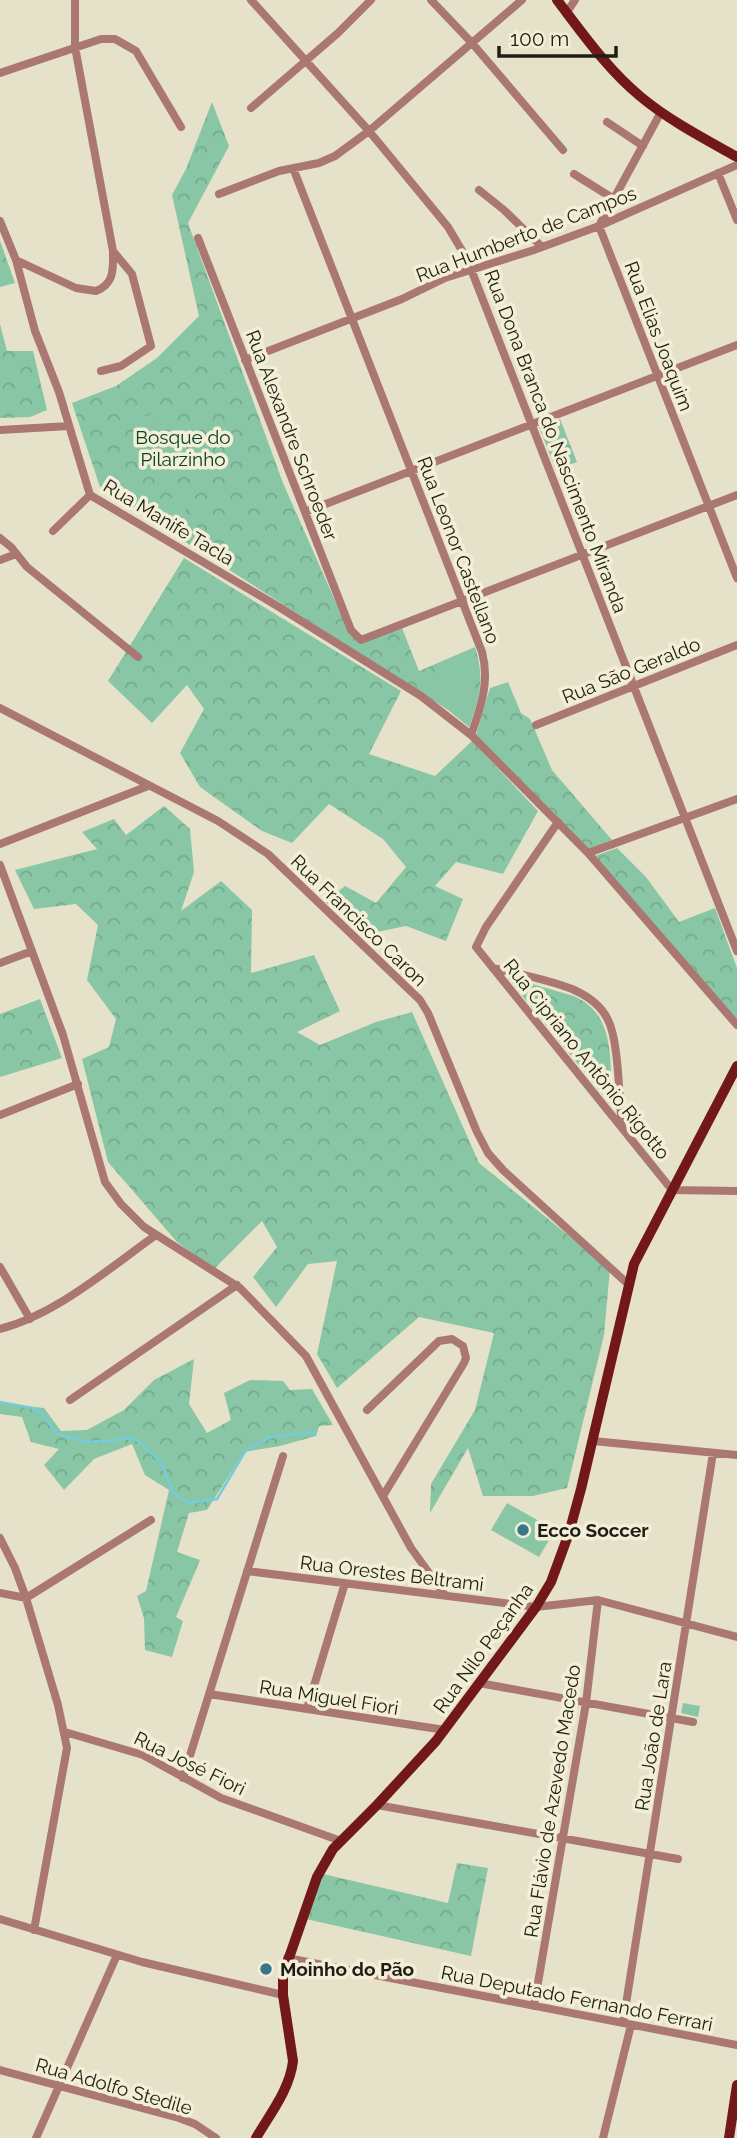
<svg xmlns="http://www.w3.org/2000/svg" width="737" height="2138" font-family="Raleway,sans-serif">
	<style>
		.forest { fill: url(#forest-crowns) }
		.pitch { fill: #88c6a5 }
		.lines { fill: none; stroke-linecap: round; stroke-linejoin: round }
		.stream { stroke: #75cddb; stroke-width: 2.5 }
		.minor { stroke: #ab7772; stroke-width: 8 }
		.major { stroke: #731819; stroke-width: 10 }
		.poi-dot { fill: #37768b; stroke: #f3efd6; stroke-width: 2.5 }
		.labels { text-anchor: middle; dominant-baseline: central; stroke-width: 7; stroke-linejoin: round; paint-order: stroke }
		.street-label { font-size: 19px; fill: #1f1d15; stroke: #f3efd6 }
		.park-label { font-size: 19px; fill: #064029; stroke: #f3efd6 }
		.poi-label { font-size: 19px; font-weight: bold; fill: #1f1d15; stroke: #f3efd6; text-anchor: start }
	</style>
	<defs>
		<pattern id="forest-crowns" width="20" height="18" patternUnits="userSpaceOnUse" patternTransform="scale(1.75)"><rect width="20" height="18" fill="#88c6a5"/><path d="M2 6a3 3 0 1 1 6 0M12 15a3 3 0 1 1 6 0" fill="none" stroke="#75aa8d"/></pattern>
	</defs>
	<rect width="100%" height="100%" fill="#e6e2c9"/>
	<!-- forest -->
	<path class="forest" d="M212 102 229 146 188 223 283 483 348 630 359 643 402 628 419 671 475 647C485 679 480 697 469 727L448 710 100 487 72 403 116 386 157 358 199 316 172 195 186 169Z
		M0 241 15 283 0 287Z
		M0 324 7 351H33L47 410 30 417 0 418Z
		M560 419 577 462 556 470 539 427Z
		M184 558 401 691 369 754 435 776 472 741 538 811 503 874 456 862 435 886 463 899 446 941 406 926 372 933 325 902 345 886 376 903 406 867 383 839 329 804 292 843 262 831 200 787 180 753 204 709 187 685 152 723 108 681Z
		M508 682 521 713 530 719 552 770 612 840 589 849 476 735 490 688Z
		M164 806 190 829 194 872 181 911 221 881 252 910 251 973 314 955 340 1011 297 1032 320 1045 376 1022 412 1012 479 1163 610 1269 604 1335 567 1488 533 1496H483L468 1448 430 1513 431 1484 475 1410 494 1333 419 1317 337 1388 317 1354 337 1261 308 1264 276 1307 253 1277 277 1247 262 1221 214 1269 177 1242 108 1162 82 1059 109 1047 116 1019 87 980 98 925 76 904 34 909 15 870 97 849 82 832 114 819 126 835Z
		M617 848 646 877 679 922 715 908 737 968V1022L595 856Z
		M507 977 574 996C618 1016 609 1064 612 1106Z
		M40 999 62 1058 0 1077V1014Z
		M194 1359 189 1404 207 1433 231 1420 224 1393 250 1380 283 1381 290 1390 312 1389 333 1425 319 1426 316 1436 280 1446 244 1452 207 1510 189 1513 177 1552 200 1560 176 1617 183 1621 172 1657 145 1650 144 1618 137 1596 146 1591 169 1490 145 1475 132 1444 94 1459 64 1490 44 1465 59 1449 31 1442 22 1417 0 1414V1403L44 1408 61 1431 87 1430 124 1410 154 1380Z
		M683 1703 700 1706 698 1717 681 1713Z
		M457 1863 488 1868 471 1956 306 1919 323 1874 448 1903Z"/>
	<!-- pitch -->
	<path class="pitch" d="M153 414 164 449 142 455 131 419Z
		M169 497 187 500 183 529 165 527Z
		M469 660 479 683 438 699 431 675Z
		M478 688 472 705 457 710 444 702Z
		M507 1503 555 1530 539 1557 491 1530Z"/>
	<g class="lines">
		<!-- stream -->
		<path class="stream" d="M0 1402 32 1408 41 1413 57 1434 85 1442 111 1441 126 1438 137 1440 161 1462 174 1494 189 1503 217 1499 246 1450 271 1437 316 1432"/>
		<!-- minor -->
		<path class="minor" d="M75 0V47L113 251 132 274 151 346 121 366 101 371
			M251 0 369 131 448 227 467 259 737 951
			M431 0 472 43 563 150
			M567 12 575 0
			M0 73 101 39H115L136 51 181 127
			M251 108 338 33 371 0
			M661 112 599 226 737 578
			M607 122 643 146
			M293 168 482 652C490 681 481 707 471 735L588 853 737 1025
			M718 173 737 220
			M574 174 614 199
			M479 190 504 210 542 247
			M219 194 279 171 319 163 335 156 369 131 522 0
			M0 221 16 260 35 331 59 392 90 495 279 607 421 696 471 735
			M198 238 351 630 361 640 737 495
			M16 260 76 288 96 291C115 284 113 268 113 251
			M245 360 402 299 445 278 534 250 599 226 737 165
			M0 430 69 426
			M305 512 737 345
			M53 531 90 495
			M0 538 11 547 27 567 138 657
			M0 560 16 554
			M0 708 218 821 268 854 420 1000 428 1013 477 1132 488 1153 503 1170 628 1284
			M536 725 737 645
			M558 822 486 927 476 947 672 1190 737 1191
			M0 844 148 786
			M588 853 737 799
			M0 865 63 1035 105 1182 121 1204 144 1227 240 1288 306 1356 411 1548 445 1595
			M0 963 32 951
			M493 968C519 974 547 979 572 989 586 995 601 1005 608 1020 619 1041 619 1101 622 1127
			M0 1115 78 1084
			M0 1267 30 1319
			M0 1329C57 1314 108 1269 156 1235
			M70 1400 237 1285
			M367 1410 439 1341 452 1339 463 1346 466 1358 464 1363 383 1496
			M593 1441 737 1455
			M0 1538 15 1568 26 1598 58 1705 67 1748 34 1930
			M247 1571 536 1607 598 1600 737 1637
			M0 1593 26 1598 151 1520
			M479 1683 693 1722
			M209 1694 445 1730
			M307 1709 345 1583
			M65 1732 143 1755 221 1798 341 1841
			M183 1778 283 1456
			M377 1805 678 1859
			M0 1919 142 1962 283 1995
			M287 1958 737 2045
			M534 2006 586 1703 598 1600
			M623 2023 713 1453
			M0 2070 179 2118 195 2124 216 2138
			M36 2138 117 1955
			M603 2138 631 2025"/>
		<!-- major -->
		<path class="major" d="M557 0C583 34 608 70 641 97 670 121 705 139 737 157
			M256 2138C270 2114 290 2089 293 2061L283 1995V1975L317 1877 333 1849 377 1805 436 1741 536 1607 551 1582 569 1533 581 1489 634 1264 737 1066
			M729 2138 737 2085"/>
	</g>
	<!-- markers -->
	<g class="poi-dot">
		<circle cx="523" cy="1530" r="7"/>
		<circle cx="266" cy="1969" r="7"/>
	</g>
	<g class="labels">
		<!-- street labels -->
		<g class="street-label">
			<text transform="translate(526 234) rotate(-21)">Rua Humberto de Campos</text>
			<text transform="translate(659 336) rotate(69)">Rua Elias Joaquim</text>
			<text transform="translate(292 435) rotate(69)">Rua Alexandre Schroeder</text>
			<text transform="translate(556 441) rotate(69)">Rua Dona Branca do Nascimento Miranda</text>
			<text transform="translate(169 522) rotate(31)">Rua Manife Tacla</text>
			<text transform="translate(459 550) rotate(69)">Rua Leonor Castellano</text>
			<text transform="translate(631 670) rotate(-22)">Rua São Geraldo</text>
			<text transform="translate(359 920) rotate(44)">Rua Francisco Caron</text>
			<text transform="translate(587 1059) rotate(51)">Rua Cipriano Antônio Rigotto</text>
			<text transform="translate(392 1573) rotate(7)">Rua Orestes Beltrami</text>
			<text transform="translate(483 1648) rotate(-54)">Rua Nilo Peçanha</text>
			<text transform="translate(329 1697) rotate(9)">Rua Miguel Fiori</text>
			<text transform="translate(653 1736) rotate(-81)">Rua João de Lara</text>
			<text transform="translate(190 1763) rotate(26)">Rua José Fiori</text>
			<text transform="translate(552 1801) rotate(-81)">Rua Flávio de Azevedo Macedo</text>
			<text transform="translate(577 1998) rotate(11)">Rua Deputado Fernando Ferrari</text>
			<text transform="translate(114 2086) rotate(16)">Rua Adolfo Stedile</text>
		</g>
		<!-- park labels -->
		<g class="park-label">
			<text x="183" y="437">Bosque do<tspan x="183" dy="22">Pilarzinho</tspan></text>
		</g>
		<!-- poi labels -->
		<g class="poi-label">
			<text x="537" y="1530">Ecco Soccer</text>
			<text x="280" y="1969">Moinho do Pão</text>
		</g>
	</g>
	<!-- scale -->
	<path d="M499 46v10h117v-10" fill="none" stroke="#1f1d15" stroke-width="3.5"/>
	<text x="510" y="46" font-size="21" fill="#1f1d15" stroke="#f3efd6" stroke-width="5" paint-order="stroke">100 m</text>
</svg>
